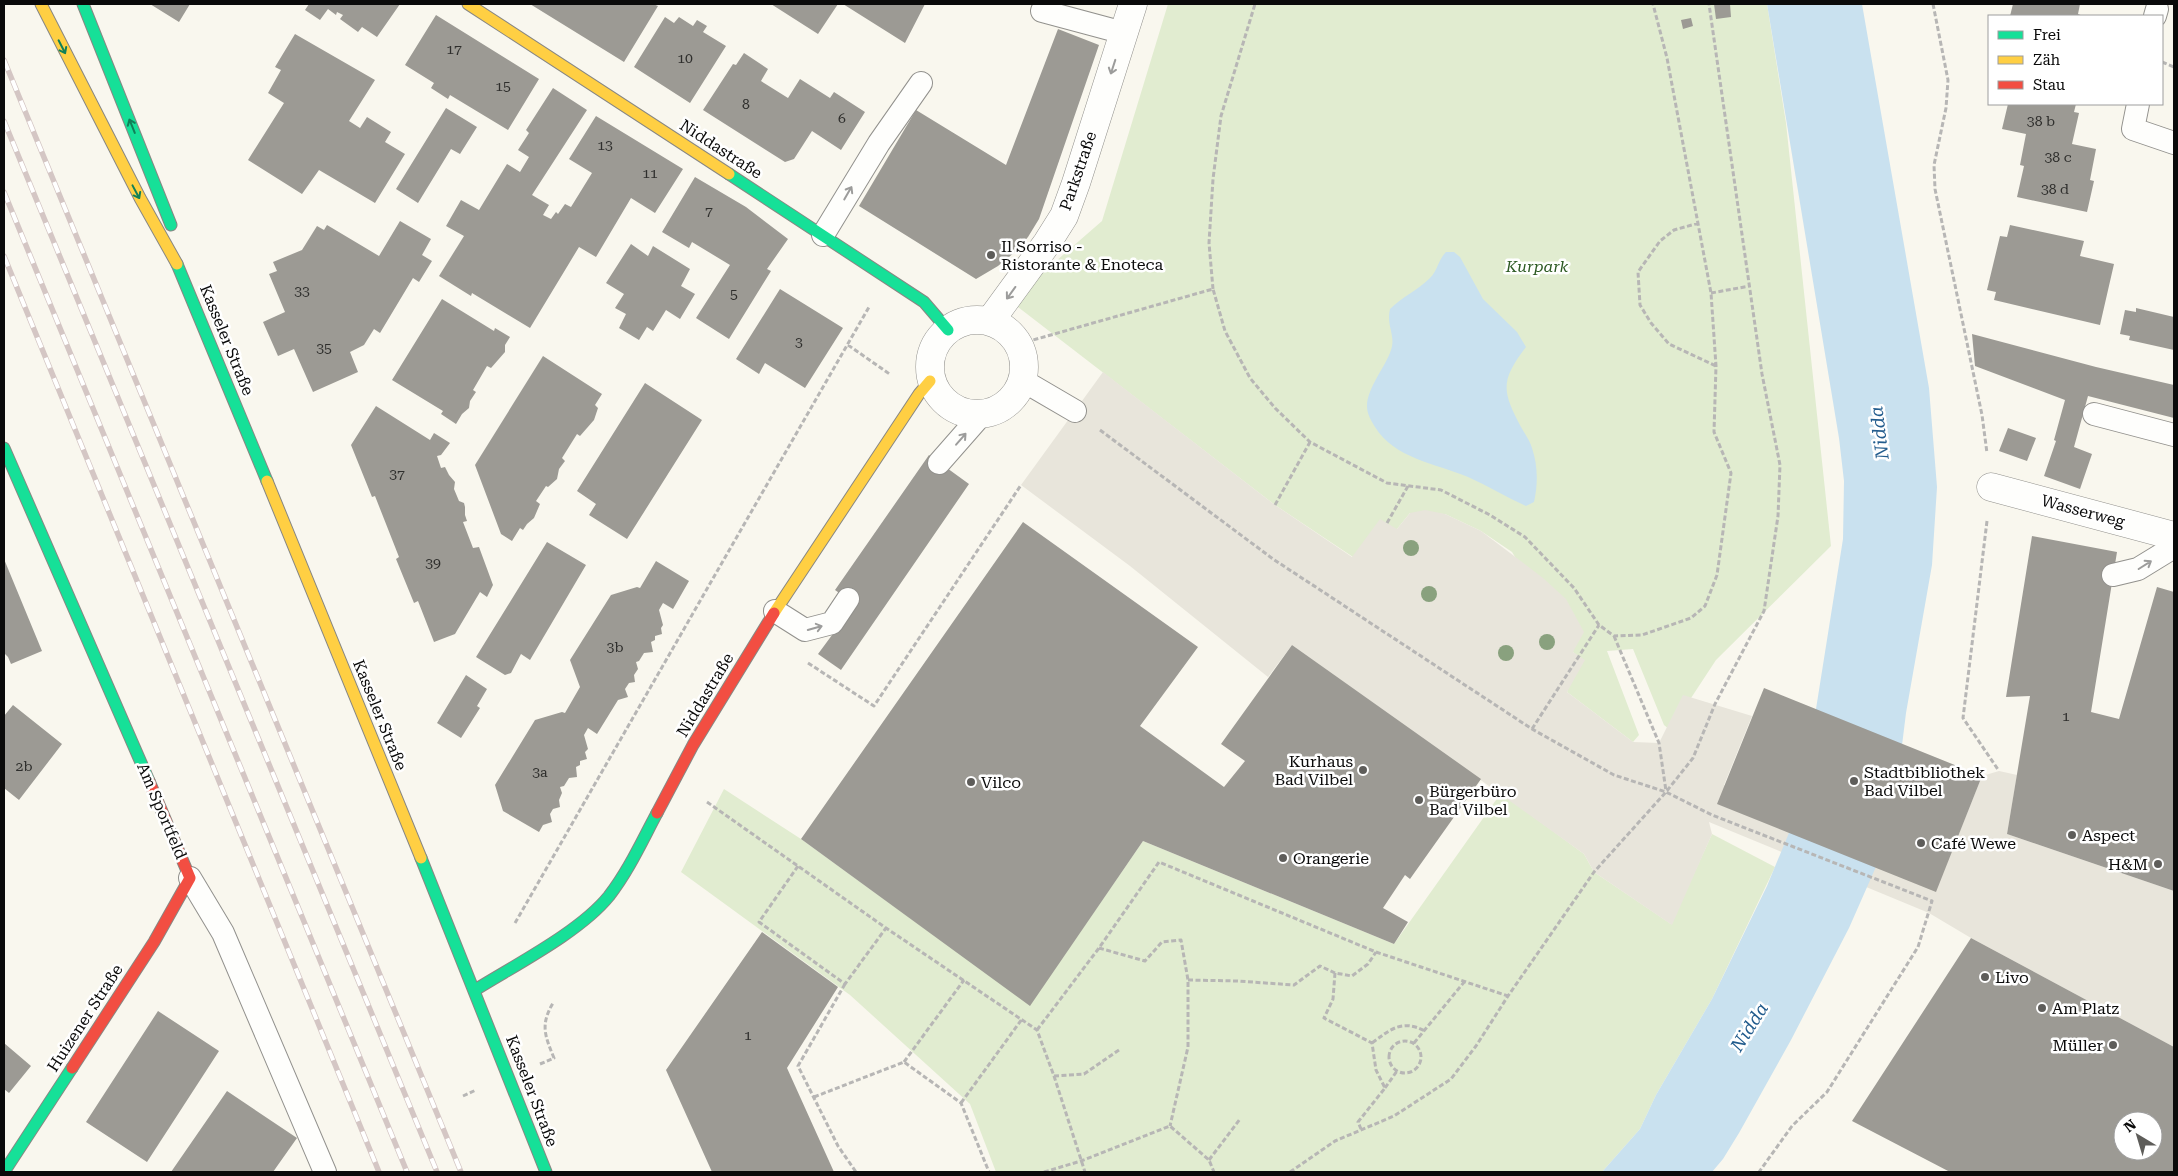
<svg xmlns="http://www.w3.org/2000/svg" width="2178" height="1176" font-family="'Roboto Serif',serif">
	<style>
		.green { fill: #e1ecd0 }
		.plaza { fill: #e8e5db }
		.water { fill: #c9e1ef }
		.building { fill: #9c9a94; fill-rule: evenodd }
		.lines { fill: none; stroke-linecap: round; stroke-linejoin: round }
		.lane-casing { stroke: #92918d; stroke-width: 24 }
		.street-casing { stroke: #92918d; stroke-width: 29 }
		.fast-casing { stroke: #888783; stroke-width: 13 }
		.slow-casing { stroke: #888783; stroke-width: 13 }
		.jam-casing { stroke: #888783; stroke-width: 13 }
		.path { stroke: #b7b6b5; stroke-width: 3; stroke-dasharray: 5 2.5; stroke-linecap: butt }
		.lane { stroke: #fefefc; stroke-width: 22 }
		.street { stroke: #fefefc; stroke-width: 28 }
		.fast { stroke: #16e098; stroke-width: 11 }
		.slow { stroke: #ffcf43; stroke-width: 11 }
		.jam { stroke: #f24e42; stroke-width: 11 }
		.rail-casing { stroke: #d4c6c4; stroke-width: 5.5 }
		.rail { stroke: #fff; stroke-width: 4; stroke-dasharray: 11; stroke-linecap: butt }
		.tree { fill: #89a17e }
		.oneway { stroke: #118058 }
		.oneway2 { stroke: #9c9c9b }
		.poi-dot { fill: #5e5d5a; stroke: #fff; stroke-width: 2 }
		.labels { text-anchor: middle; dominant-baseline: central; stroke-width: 5; stroke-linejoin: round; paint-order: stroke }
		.number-label { font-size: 14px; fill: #2e2e2c }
		.street-label { font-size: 16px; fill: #0a0a0a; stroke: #fff }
		.poi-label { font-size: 16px; fill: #0a0a0a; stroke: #fff; text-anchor: start }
		.park-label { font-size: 16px; font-style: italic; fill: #2d5a23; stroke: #fff }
		.water-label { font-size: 18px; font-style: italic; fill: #225c8d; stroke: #fff }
	</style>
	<rect width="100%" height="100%" fill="#f9f7ee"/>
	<!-- green -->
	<path class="green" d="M1168 4H1767L1786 123 1831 546 1716 660 1670 730 1664 725 1633 649 1607 651 1639 735 1633 742 1567 692 1580 658 1573 652 1512 552 1481 531 1445 514 1410 513 1397 529 1353 557 1275 505 1010 301 1102 221Z
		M724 789 801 839 1030 1005 1143 841 1394 944 1501 793 1584 854 1594 872 1671 924 1712 834 1775 867 1712 999 1656 1095 1640 1129 1602 1172H996L970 1104 850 995 681 872Z"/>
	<!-- plaza -->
	<path class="plaza" d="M1103 372 1275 505 1352 557 1380 519 1397 529 1410 513 1425 510 1445 514 1481 531 1543 578 1566 599 1584 632 1573 652 1585 660 1567 692 1633 742 1659 743 1683 695 1752 716 1724 785 1943 873 1982 776 1999 771 2017 775 2007 834 2174 891V1047L1971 938 1929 913 1709 822 1712 834 1672 925 1594 872 1584 854 1292 645 1268 677 1130 566 1021 485Z"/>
	<!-- water -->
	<path class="water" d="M1767 4H1862L1929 388 1937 487 1932 565 1906 713 1894 810 1875 869 1849 928 1791 1040 1739 1133 1723 1159 1712 1172H1602L1640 1129 1656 1095 1712 999 1767 886 1791 828 1809 753 1843 539 1844 481 1839 438Z
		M1446 252H1454L1460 257 1483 299 1517 332 1526 347C1500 381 1502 391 1521 427 1525 434 1530 441 1532 448 1538 466 1538 484 1534 502L1526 506C1506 497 1488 486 1468 477 1435 463 1395 459 1375 427 1371 420 1367 414 1367 406 1367 388 1386 366 1391 350 1396 335 1386 326 1390 309 1402 297 1418 290 1430 278 1438 270 1438 260 1446 252Z"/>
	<!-- building -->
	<path class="building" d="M150 4H190L179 22Z
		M309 4H400L377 37 362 27 358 32 340 19 343 15 337 12 336 15 328 9 320 20 305 10Z
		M530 4H653L658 6 624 62Z
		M771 4H838L818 34Z
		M843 4H925L905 43Z
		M1714 4H1730L1731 17 1716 19Z
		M2013 4H2080L2078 14 2083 16H2010Z
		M436 15 539 79 508 130 450 95 448 99 431 88 434 83 405 65Z
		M665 17 674 23 679 17 693 26 697 20 707 26 703 32 726 46 690 103 634 67Z
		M1691 18 1693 26 1683 29 1681 20Z
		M1058 29 1099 45 1039 219 1028 237 1015 252 998 266 976 279 859 206 916 110 1006 165Z
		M295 34 375 80 349 121 360 128 367 117 391 132 385 142 405 154 375 203 319 170 302 194 248 160 284 103 268 93 281 70 275 67Z
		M744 53 768 69 761 81 788 98 800 79 830 98 834 92 865 112 841 150 812 131 794 159 785 162 703 110 733 64 736 65Z
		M553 88 587 110 532 195 549 205 543 215 551 219 556 212 558 214 565 204 571 207 592 173 569 159 596 116 683 169 655 213 631 198 596 257 579 247 530 328 472 293 471 296 439 276 464 236 446 226 461 200 479 210 507 164 520 172 529 157 518 150 529 133 526 130Z
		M2008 104H2076L2074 112 2079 113 2072 144 2096 149 2090 180 2094 181 2087 212 2017 197 2024 166 2020 165 2026 134 2002 129Z
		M446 108 477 127 460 154 451 149 418 203 396 189Z
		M695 177 746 207 788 239 767 269 771 271 729 339 696 318 730 265 692 242 689 248 662 232Z
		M400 221 431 239 422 255 432 261 419 282 413 278 380 333 374 329 364 345 350 352 358 372 313 392 294 349 278 356 263 322 285 312 269 274 277 271 273 262 302 250 317 226 324 230 327 225 379 256Z
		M2010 225 2084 241 2080 256 2114 264 2100 325 1994 300 1996 292 1987 290 2000 236 2007 237Z
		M631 244 648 256 653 246 690 269 681 286 695 294 680 319 666 310 653 331 647 327 639 340 619 328 626 314 615 308 624 294 606 283Z
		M780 289 843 328 805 388 765 363 759 374 736 359Z
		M442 299 494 331 495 328 510 337 505 345V352L491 368 487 366 473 390 476 392 470 401 469 408 462 414 456 424 441 414 443 411 392 380Z
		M2136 308 2174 317V350L2129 340 2130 336 2120 334 2125 310 2136 312Z
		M1972 334 2096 367 2174 385V418L2088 396 2074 447 2092 454 2080 489 2044 476 2056 441 2054 440 2065 400 1975 366Z
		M543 356 602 394 595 405 598 408 594 420 580 436 577 434 562 458 565 461 559 469 557 479 548 487 546 486 536 501 540 504 534 518 527 524 523 530 520 528 512 541 501 534 475 465Z
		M645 383 702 420 627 539 589 515 596 504 577 491Z
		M376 406 430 440 434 433 450 443 441 455 437 456 441 468 445 467 449 475 455 482 454 489 459 501 464 503 465 507V515L467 521 463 522 473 548 479 547 493 585 487 597 480 592 455 634 434 642 418 601 414 603 396 559 399 557 375 496 372 497 351 445Z
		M2008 428 2036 438 2027 461 1999 451Z
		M929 455 969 484 841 670 818 654 855 604 835 590Z
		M1023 522 1198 647 1140 726 1224 787 1245 761 1221 744 1292 645 1481 779 1410 879 1405 875 1383 908 1408 922 1394 944 1143 841 1030 1006 801 839Z
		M2032 536 2117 552 2091 712 2119 719 2157 587 2174 592V891L2007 834 2030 696 2006 697Z
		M547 542 586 565 530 660 521 654 511 673 505 675 476 657Z
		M4 559 42 651 11 664 8 657 4 653Z
		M656 561 689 581 673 609 663 603 659 610 663 625 661 628 662 634 655 636V640L651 642 653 652 644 653 639 661 636 662 638 669 634 675 635 682 629 683 625 689 628 697 618 700 597 734 588 728 584 735 588 749 585 752 587 759 580 761V765L576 767 577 777 569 778 564 786 560 787 562 793 559 800 560 807 553 809 550 814 552 822 543 825 539 832 503 811 495 785 535 720 562 712 565 713 580 687 570 660 611 595 637 587 640 588Z
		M466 675 487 689 477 706 480 708 461 738 437 723Z
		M1764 688 1982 776 1936 892 1717 804Z
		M13 705 62 744 19 800 4 788V716Z
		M762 932 838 987 787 1068 834 1172H712L666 1070Z
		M1971 938 2174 1047V1172H1950L1852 1121ZM2123 1121H2153V1151H2123Z
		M158 1011 219 1051 147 1162 86 1122Z
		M4 1043 31 1066 9 1093 4 1089Z
		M227 1091 297 1138 273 1172H171Z"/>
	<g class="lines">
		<!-- lane casing -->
		<g class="lane-casing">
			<path id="lane" d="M1042 11 1124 33
				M2155 16 2157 9
				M2138 104 2133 129 2174 143
				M823 235 879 143 921 83
				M1022 380 1075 411
				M2094 414 2174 435
				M939 463 982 414
				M2113 575 2138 569 2174 547
				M775 611 805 630 832 623 848 599
				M190 878 223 933 325 1172"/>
		</g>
		<!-- street casing -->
		<g class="street-casing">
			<path id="street" d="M930 367a47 47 0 1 1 94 0a47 47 0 1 1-94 0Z
				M990 321 1047 243 1064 216 1076 183 1133 4
				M1991 487 2174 536"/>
		</g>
		<!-- fast casing -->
		<g class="fast-casing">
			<path id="fast" d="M83 4 171 225
				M729 174 924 302 948 330
				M177 264 267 481
				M4 448 149 781
				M421 858 546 1172
				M475 990C515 965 580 932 609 896 629 870 642 841 657 813
				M4 1172 72 1068"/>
		</g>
		<!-- slow casing -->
		<g class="slow-casing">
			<path id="slow" d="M41 4 140 198 177 264
				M468 4 729 174
				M267 481 421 858
				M774 613 919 394 930 381"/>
		</g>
		<!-- jam casing -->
		<g class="jam-casing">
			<path id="jam" d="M657 813 693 745 774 613
				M72 1068 154 942 190 878 149 781"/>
		</g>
		<!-- path -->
		<path class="path" d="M1933 4 1948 80 1946 108 1934 165 1935 189 1982 415 1987 453
			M2162 62 2174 67
			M1699 223 1674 230 1660 241 1638 272 1640 305 1651 323 1669 344 1716 366
			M1213 289 1209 243 1213 179 1221 116 1255 4
			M1711 293 1750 286
			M1019 344 1213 289 1225 331 1250 378 1275 408 1310 442 1387 483 1441 490 1490 515 1525 537 1574 588 1599 625 1614 636 1642 635 1691 618 1705 606 1717 575 1731 473 1714 432 1716 366 1711 293 1667 58 1653 4
			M848 345 891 375
			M1100 430 1273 559 1532 729 1614 775 1666 792 1712 815 1932 901 1918 947 1827 1092 1792 1126 1759 1172
			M1275 505 1310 442
			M1987 521 1963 718 1999 771
			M1387 523 1408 486
			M1614 636 1659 743 1666 791
			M808 663 874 706 1021 485
			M1532 729 1599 625
			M707 802 886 928 1037 1030 1054 1076 1085 1172
			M798 866 759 922 845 984 886 928
			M515 923 869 307
			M1099 948 1145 961 1162 942 1181 940 1188 980V1047L1170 1126
			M1335 973 1333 999 1324 1018 1372 1043 1376 1070 1385 1088 1358 1122 1361 1129
			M1188 980 1237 981 1294 985 1320 966 1335 973 1352 976 1368 964 1376 952
			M845 984 798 1066 838 1146 856 1172
			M1037 1030 1099 948 1159 862 1376 952 1508 996
			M1389 1057a16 16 0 1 1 32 0a16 16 0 1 1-32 0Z
			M1372 1043C1391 1029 1402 1019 1425 1031
			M1414 1043 1465 981
			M904 1062 964 980
			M540 1064 554 1058C545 1036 540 1025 553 1003
			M1054 1076 1084 1074 1119 1050
			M1385 1088 1397 1071
			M463 1096 476 1090
			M814 1097 904 1062 961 1103 989 1172
			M961 1103 1022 1019
			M1209 1160 1240 1119
			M1044 1172 1081 1161 1170 1126 1209 1160 1214 1172
			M1290 1172 1335 1141 1394 1116 1451 1079 1476 1046 1508 996 1594 872 1666 792 1693 758 1715 704 1764 611 1778 516 1780 465 1762 374 1709 4"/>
		<!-- lane -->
		<use href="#lane" class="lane"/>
		<!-- street -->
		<use href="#street" class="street"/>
		<!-- fast -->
		<use href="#fast" class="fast"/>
		<!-- slow -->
		<use href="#slow" class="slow"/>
		<!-- jam -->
		<use href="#jam" class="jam"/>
		<!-- rail casing -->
		<g class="rail-casing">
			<path id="rail" d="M4 60 461 1172
				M4 121 437 1172
				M4 192 407 1172
				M4 256 379 1172"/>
		</g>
		<!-- rail -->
		<use href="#rail" class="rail"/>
	</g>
	<!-- trees -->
	<g class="tree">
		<circle cx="1411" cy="548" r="8"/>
		<circle cx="1429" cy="594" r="8"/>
		<circle cx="1547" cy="642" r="8"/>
		<circle cx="1506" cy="653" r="8"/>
	</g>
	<!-- one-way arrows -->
	<defs><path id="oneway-shaft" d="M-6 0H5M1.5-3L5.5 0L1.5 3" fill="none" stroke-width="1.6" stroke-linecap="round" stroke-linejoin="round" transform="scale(1.25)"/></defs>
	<g class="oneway">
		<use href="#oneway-shaft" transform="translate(62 47) rotate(63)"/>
		<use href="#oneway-shaft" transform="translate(132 126) rotate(-112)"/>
		<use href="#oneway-shaft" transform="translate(136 192) rotate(62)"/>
	</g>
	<g class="oneway2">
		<use href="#oneway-shaft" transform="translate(1113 67) rotate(108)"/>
		<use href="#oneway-shaft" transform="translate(848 193) rotate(-60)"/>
		<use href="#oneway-shaft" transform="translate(1011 293) rotate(126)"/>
		<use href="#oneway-shaft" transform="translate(961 439) rotate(-49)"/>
		<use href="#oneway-shaft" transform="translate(2145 565) rotate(-32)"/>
		<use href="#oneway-shaft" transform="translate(815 628) rotate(-16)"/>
	</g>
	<!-- markers -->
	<g class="poi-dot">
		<circle cx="991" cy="255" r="5"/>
		<circle cx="1363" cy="770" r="5"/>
		<circle cx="1854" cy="781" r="5"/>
		<circle cx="971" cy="782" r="5"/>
		<circle cx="1419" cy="800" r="5"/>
		<circle cx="2072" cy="835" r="5"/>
		<circle cx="1921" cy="843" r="5"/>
		<circle cx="1283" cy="858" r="5"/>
		<circle cx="2158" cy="864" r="5"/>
		<circle cx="1985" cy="977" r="5"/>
		<circle cx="2042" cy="1008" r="5"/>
		<circle cx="2113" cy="1045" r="5"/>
	</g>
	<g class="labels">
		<!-- number labels -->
		<g class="number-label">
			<text x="454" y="49">17</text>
			<text x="685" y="58">10</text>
			<text x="503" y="86">15</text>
			<text x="746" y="104">8</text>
			<text x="842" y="118">6</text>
			<text x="2041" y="121">38 b</text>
			<text x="605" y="145">13</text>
			<text x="2058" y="157">38 c</text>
			<text x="650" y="173">11</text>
			<text x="2055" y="189">38 d</text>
			<text x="709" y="211">7</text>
			<text x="302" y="291">33</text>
			<text x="734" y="294">5</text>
			<text x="799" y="342">3</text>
			<text x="324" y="348">35</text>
			<text x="397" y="474">37</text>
			<text x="433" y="563">39</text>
			<text x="615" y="647">3b</text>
			<text x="2066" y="716">1</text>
			<text x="24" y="766">2b</text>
			<text x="540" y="772">3a</text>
			<text x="748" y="1035">1</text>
		</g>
		<!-- street labels -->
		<g class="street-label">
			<text transform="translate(721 149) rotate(33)">Niddastraße</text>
			<text transform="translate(1078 171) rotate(-71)">Parkstraße</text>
			<text transform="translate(227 340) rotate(68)">Kasseler Straße</text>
			<text transform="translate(2083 511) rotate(15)">Wasserweg</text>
			<text transform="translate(705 695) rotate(-59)">Niddastraße</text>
			<text transform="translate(380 715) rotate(68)">Kasseler Straße</text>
			<text transform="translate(162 811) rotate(67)">Am Sportfeld</text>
			<text transform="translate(85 1018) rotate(-57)">Huizener Straße</text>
			<text transform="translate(532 1091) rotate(69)">Kasseler Straße</text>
		</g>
		<!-- poi labels -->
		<g class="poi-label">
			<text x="1001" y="246">Il Sorriso -<tspan x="1001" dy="18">Ristorante &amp; Enoteca</tspan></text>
			<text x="1353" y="761" text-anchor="end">Kurhaus<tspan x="1353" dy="18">Bad Vilbel</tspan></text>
			<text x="1864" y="772">Stadtbibliothek<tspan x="1864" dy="18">Bad Vilbel</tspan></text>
			<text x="981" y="782">Vilco</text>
			<text x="1429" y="791">Bürgerbüro<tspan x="1429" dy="18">Bad Vilbel</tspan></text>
			<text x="2082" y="835">Aspect</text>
			<text x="1931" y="843">Café Wewe</text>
			<text x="1293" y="858">Orangerie</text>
			<text x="2148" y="864" text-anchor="end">H&amp;M</text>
			<text x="1995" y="977">Livo</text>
			<text x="2052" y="1008">Am Platz</text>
			<text x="2103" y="1045" text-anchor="end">Müller</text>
		</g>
		<!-- park labels -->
		<g class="park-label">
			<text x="1537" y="266">Kurpark</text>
		</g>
		<!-- water labels -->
		<g class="water-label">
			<text transform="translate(1879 433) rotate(-97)">Nidda</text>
			<text transform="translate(1749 1027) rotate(-58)">Nidda</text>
		</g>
	</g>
	<!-- border -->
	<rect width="2178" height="1176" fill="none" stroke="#0a0a0a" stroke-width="10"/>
	<!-- legend -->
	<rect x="1988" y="15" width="175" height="90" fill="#ffffff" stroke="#9d9d9d"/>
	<rect x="1998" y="31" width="25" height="8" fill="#16e098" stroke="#9d9d9d"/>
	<text x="2033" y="40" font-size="15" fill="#0a0a0a">Frei</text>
	<rect x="1998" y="56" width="25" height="8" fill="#ffcf43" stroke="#9d9d9d"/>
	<text x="2033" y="65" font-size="15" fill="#0a0a0a">Zäh</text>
	<rect x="1998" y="81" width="25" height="8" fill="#f24e42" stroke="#9d9d9d"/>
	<text x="2033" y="90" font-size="15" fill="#0a0a0a">Stau</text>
	<!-- north arrow -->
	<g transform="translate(2138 1136) rotate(322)"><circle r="24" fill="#ffffff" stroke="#9d9d9d"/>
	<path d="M0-4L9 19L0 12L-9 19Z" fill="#5e5d5a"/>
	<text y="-8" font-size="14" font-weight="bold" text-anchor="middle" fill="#0a0a0a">N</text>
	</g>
</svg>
